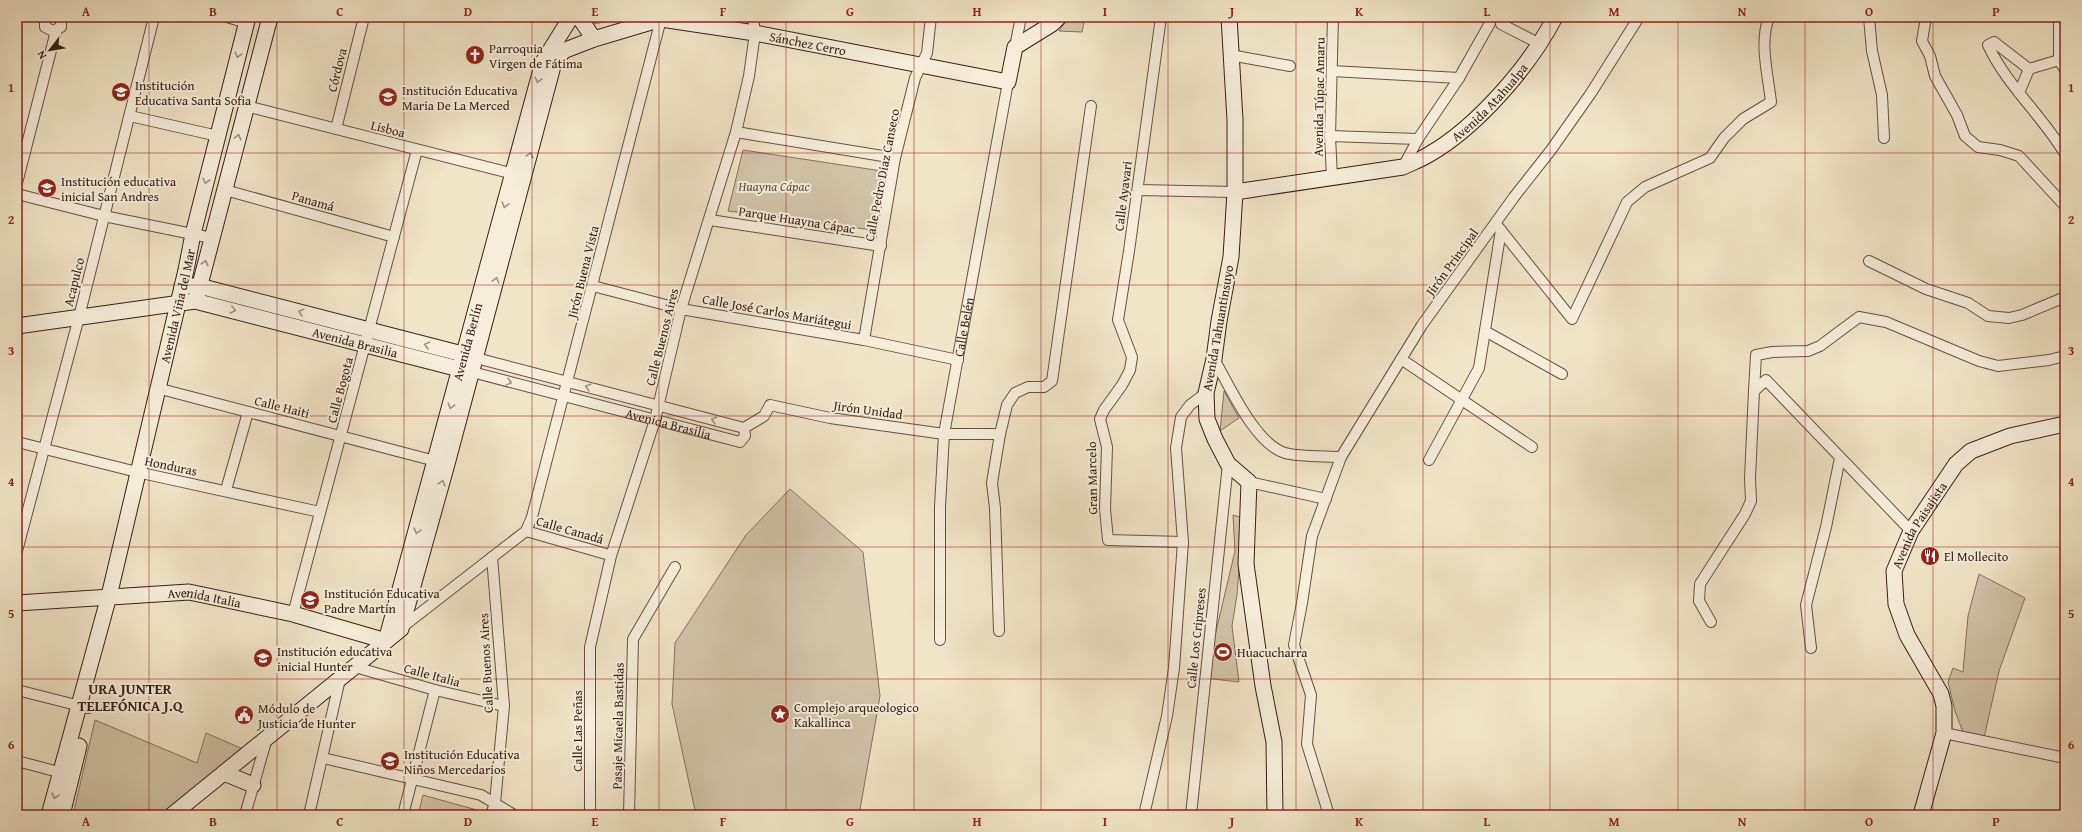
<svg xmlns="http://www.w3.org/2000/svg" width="2082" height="832" font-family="'Gentium Book Plus',serif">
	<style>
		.green { fill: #d2c4a9; stroke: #857260 }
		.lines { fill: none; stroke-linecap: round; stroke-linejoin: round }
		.street-casing { stroke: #665142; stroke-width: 12 }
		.secondary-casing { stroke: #382016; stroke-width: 17 }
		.street { stroke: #f6eedb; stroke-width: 10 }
		.secondary { stroke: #f6eedb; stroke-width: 15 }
		.oneway { stroke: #a09182 }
		.grid { fill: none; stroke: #8f2418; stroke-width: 1; stroke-opacity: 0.55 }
		.labels { text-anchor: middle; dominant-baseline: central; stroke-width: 4; stroke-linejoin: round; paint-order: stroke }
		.street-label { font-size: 13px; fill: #382016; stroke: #f6eedb }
		.poi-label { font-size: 13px; fill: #382016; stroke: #f6eedb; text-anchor: start }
		.park-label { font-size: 13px; font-style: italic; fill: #5e493b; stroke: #f6eedb }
		.quarter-label { font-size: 15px; font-weight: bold; fill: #382016; stroke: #f6eedb }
		.neatline { fill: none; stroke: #8f2418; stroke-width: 1.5 }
		.grid-label { font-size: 13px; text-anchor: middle; font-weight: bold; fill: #8f2418 }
	</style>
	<rect width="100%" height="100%" fill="#f1e5c7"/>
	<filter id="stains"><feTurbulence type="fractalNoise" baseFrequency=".005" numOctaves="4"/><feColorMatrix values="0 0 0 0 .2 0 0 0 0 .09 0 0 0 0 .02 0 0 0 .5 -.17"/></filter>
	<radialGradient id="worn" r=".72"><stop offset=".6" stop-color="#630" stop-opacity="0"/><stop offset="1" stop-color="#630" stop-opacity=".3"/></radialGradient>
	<!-- green -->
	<path class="green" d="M590 17H621L595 24Z
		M1069 17H1085L1082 32 1059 31Z
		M743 150 882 171 873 230 728 211Z
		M1224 391 1239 418 1220 431Z
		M790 489 863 552 880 696 859 815H696L672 704 675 643 746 535Z
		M1233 515 1243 518 1237 595 1232 626 1239 682 1205 678 1235 551Z
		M1979 574 2025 598 1999 671 1984 738 1964 735 1955 711 1948 682 1953 668 1963 672 1968 616Z
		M95 720 197 763 206 733 243 749 165 815H73Z
		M423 795 484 812 483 815H418Z"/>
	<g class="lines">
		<!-- street casing -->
		<g class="street-casing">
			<g id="street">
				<path d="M45 17V27L53 31 61 27V17"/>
				<path d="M227 17 247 23"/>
				<path d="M1161 17 1129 251 1118 320 1132 357 1130 370 1122 385 1104 410 1100 419 1107 447 1105 509 1108 540 1183 542"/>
				<path d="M1869 17 1872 51 1882 95 1884 138"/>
				<path d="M1926 17 1922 41 1930 56 1935 76 1957 115 1965 136 1978 147 2000 150 2019 156 2065 206"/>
				<path d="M2059 17V60L2065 70"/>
				<path d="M1501 24 1540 44"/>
				<path d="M1015 47 1021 17"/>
				<path d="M1230 55 1290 66"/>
				<path d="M2059 60 2029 69 1994 42 1988 45C2007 86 2042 115 2065 154"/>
				<path d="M1332 71 1459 78"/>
				<path d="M2019 93 2029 69"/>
				<path d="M246 106 518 175"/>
				<path d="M130 116 218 136"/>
				<path d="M336 129 364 17"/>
				<path d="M736 132 895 158"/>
				<path d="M1330 136 1418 139"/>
				<path d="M1403 167 1418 139 1459 78 1490 23V17"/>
				<path d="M1332 177 1330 136 1333 17"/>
				<path d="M17 183 56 31"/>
				<path d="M225 190 394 237"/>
				<path d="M1138 190 1235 192"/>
				<path d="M17 194 104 216 212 238"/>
				<path d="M710 220 881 246"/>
				<path d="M1496 224 1572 319 1627 202 1645 187 1710 158 1724 138 1743 119 1771 102C1768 74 1759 43 1769 17"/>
				<path d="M1869 261 1926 289 1968 303 1988 316 2009 318 2022 315 2065 297"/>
				<path d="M593 286 681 309 864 340 958 360"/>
				<path d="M1485 331 1562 374"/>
				<path d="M864 340 895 158 915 78 927 53 931 17"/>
				<path d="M1214 359C1229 385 1255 444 1285 453 1299 457 1326 456 1341 457"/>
				<path d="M1401 359 1532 447"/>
				<path id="s1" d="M472 372 740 442 745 436 744 428 476 358"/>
				<path d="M157 388 439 462"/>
				<path d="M1754 391 1756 355 1772 352 1808 351 1820 346 1859 317 1886 322 1979 361 1998 366 2049 360 2065 356"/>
				<path d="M744 428 764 416 770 405 830 418 944 434H1000"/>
				<path d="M17 442 137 472 320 512"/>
				<path d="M1429 460 1479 368 1501 230"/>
				<path d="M1249 482 1326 499"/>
				<path d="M226 490 248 412"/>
				<path d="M526 531 606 554"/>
				<path d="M17 551 79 317 154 17"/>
				<path d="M293 614 417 150"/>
				<path d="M1711 622 1699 601 1700 584 1745 514 1751 501 1750 478 1754 391 1766 380 1911 531"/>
				<path d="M401 628 526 531 532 517 661 19"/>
				<path d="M999 631 995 508 992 483 1000 434 1007 405 1015 393 1028 387H1044L1052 381 1091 106"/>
				<path id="s2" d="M940 640V507L944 434 1008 82"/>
				<path d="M1811 648 1806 605 1826 527 1840 458"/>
				<path d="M355 667 435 690 504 706"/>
				<path d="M17 690 88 708"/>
				<path d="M1944 733 2065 758"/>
				<path d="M323 758 481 795 514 815"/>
				<path d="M17 761 66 774"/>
				<path d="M245 815 267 738"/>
				<path d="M309 815 340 679"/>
				<path d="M403 815 435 690"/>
				<path d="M491 815 495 803 504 706 492 557"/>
				<path d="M590 815V647L611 556 655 420 681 309 736 132 749 76 755 33 753 17"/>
				<path d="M629 815 633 639 675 567"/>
				<path d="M1144 815 1167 716 1174 668 1183 542 1176 448 1181 417 1190 405 1206 393"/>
				<path d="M1191 815 1228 464"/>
				<path d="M1329 815 1307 744 1311 695 1294 645 1302 603 1312 536 1341 457 1422 325 1514 197 1551 150 1591 93 1639 17"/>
			</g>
		</g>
		<!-- secondary casing -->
		<g class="secondary-casing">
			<g id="secondary">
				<path d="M579 17 594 39"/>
				<path d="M1229 17 1235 120V192L1231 257 1219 321 1214 359 1206 393 1207 419 1215 439 1228 464 1249 482 1246 564 1263 686 1274 742 1275 815"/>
				<path id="s3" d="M563 51 594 39 661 19 755 33 1008 82 1015 47 1052 24 1059 17"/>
				<path id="s4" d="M1235 192 1403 167C1411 163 1420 160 1428 155 1476 128 1530 66 1555 17"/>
				<path d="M182 286H199L474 357"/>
				<path d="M197 296 270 17"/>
				<path id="s5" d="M17 326 195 301 471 372"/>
				<path id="s6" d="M17 603 189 592 293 614 386 641"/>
				<path id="s7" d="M386 641 543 62 571 17"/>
				<path d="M224 773 253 785"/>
				<path id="s8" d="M49 815 109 596 186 270 193 234 248 17"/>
				<path d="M62 815 79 746"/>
				<path d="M172 815 401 629 447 464 553 66 563 51"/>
				<path id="s9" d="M1921 815 1944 733V706L1941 694 1907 635 1896 604 1894 571 1911 531 1956 464 1971 451 2010 436 2065 424"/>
			</g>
		</g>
		<!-- street -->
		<use href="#street" class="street"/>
		<!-- secondary -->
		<use href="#secondary" class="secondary"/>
	</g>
	<!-- one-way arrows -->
	<defs><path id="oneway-chevron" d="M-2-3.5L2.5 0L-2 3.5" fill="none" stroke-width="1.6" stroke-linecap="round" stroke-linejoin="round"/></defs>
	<g class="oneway">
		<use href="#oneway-chevron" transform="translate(238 55) rotate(104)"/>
		<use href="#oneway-chevron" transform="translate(538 80) rotate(105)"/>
		<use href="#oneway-chevron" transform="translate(238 137) rotate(-75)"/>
		<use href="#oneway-chevron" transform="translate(530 155) rotate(-75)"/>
		<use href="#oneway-chevron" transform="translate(206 181) rotate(104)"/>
		<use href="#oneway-chevron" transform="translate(505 205) rotate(105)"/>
		<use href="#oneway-chevron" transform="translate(205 263) rotate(-75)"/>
		<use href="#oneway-chevron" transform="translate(496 280) rotate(-75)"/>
		<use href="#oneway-chevron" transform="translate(233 310) rotate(14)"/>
		<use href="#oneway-chevron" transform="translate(301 312) rotate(-165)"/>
		<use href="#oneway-chevron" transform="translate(427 345) rotate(-165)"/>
		<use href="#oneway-chevron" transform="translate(509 382) rotate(15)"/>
		<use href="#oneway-chevron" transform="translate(588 387) rotate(-165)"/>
		<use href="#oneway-chevron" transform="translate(451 406) rotate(105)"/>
		<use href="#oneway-chevron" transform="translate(714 420) rotate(-165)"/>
		<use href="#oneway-chevron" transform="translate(442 483) rotate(-74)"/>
		<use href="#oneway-chevron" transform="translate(417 531) rotate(106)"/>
		<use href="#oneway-chevron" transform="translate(55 796) rotate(106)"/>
	</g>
	<!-- grid -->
	<path class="grid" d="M149 17V815M277 17V815M404 17V815M532 17V815M659 17V815M786 17V815M914 17V815M1041 17V815M1168 17V815M1296 17V815M1423 17V815M1550 17V815M1678 17V815M1805 17V815M1933 17V815M17 153H2065M17 285H2065M17 416H2065M17 547H2065M17 679H2065"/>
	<!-- icons -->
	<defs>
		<g id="church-disc" transform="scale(1)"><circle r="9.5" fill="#8f2418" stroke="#f6eedb"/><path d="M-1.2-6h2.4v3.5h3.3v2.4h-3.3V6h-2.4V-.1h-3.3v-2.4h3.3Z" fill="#fff"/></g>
		<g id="school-disc" transform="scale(1)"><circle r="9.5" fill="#8f2418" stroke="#f6eedb"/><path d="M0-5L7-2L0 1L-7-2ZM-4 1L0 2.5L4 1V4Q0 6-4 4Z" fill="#fff"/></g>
		<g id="restaurant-disc" transform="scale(1)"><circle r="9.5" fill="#8f2418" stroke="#f6eedb"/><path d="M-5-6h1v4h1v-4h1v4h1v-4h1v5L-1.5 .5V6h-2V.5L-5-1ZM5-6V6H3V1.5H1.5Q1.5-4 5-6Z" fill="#fff"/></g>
		<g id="stadium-disc" transform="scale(1)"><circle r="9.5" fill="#8f2418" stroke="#f6eedb"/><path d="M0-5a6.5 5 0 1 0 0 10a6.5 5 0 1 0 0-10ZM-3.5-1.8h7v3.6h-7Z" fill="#fff"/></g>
		<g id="sight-disc" transform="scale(1)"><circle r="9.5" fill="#8f2418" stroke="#f6eedb"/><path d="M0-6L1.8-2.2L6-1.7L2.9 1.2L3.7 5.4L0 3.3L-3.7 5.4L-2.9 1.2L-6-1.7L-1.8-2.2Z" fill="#fff"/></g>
		<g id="civic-disc" transform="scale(1)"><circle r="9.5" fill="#8f2418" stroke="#f6eedb"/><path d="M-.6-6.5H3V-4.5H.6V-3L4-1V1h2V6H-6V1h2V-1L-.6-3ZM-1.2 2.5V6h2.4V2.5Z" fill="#fff"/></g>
	</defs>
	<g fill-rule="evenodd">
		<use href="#church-disc" x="475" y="55"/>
		<use href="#school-disc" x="121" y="92"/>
		<use href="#school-disc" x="388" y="97"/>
		<use href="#school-disc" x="47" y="188"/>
		<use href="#restaurant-disc" x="1930" y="556"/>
		<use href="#school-disc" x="310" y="600"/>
		<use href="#stadium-disc" x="1223" y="652"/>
		<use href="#school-disc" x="263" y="658"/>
		<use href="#sight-disc" x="780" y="714"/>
		<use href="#civic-disc" x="244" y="715"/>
		<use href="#school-disc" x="390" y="761"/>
	</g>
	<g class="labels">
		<!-- street labels -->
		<g class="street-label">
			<text stroke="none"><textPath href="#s3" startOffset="252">Sánchez Cerro</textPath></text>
			<text transform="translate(337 70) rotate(-76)">Córdova</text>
			<text transform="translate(1319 97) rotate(-89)">Avenida Túpac Amaru</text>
			<text stroke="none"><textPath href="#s4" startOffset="279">Avenida Atahualpa</textPath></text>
			<text transform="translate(388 129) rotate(14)">Lisboa</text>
			<text transform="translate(882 175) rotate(-79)">Calle Pedro Diaz Canseco</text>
			<text transform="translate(1123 196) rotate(-83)">Calle Ayavari</text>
			<text transform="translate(313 201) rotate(16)">Panamá</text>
			<text transform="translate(797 220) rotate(9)">Parque Huayna Cápac</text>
			<text transform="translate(1452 262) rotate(-54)">Jirón Principal</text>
			<text transform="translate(583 272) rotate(-76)">Jirón Buena Vista</text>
			<text transform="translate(74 282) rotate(-76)">Acapulco</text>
			<text stroke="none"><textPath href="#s8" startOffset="525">Avenida Viña del Mar</textPath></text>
			<text transform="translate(777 312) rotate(10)">Calle José Carlos Mariátegui</text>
			<text stroke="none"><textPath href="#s2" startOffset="315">Calle Belén</textPath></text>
			<text transform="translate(1218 328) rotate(-80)">Avenida Tahuantinsuyo</text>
			<text transform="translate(662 337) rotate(-76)">Calle Buenos Aires</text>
			<text stroke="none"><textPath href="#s5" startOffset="345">Avenida Brasilia</textPath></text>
			<text stroke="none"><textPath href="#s7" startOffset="310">Avenida Berlín</textPath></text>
			<text transform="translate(340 390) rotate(-75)">Calle Bogota</text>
			<text transform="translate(282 407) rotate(14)">Calle Haiti</text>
			<text transform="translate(868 410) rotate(8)">Jirón Unidad</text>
			<text stroke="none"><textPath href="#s1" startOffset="203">Avenida Brasilia</textPath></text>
			<text transform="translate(171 466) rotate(12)">Honduras</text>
			<text transform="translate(1092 478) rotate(-91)">Gran Marcelo</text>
			<text stroke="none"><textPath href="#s9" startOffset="311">Avenida Paisajista</textPath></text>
			<text transform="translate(570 530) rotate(16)">Calle Canadá</text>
			<text stroke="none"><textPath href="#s6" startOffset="188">Avenida Italia</textPath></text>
			<text transform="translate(1196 638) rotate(-84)">Calle Los Cripreses</text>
			<text transform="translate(486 663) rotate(-93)">Calle Buenos Aires</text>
			<text transform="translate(432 675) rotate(15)">Calle Italia</text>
			<text transform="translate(618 726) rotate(-89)">Pasaje Micaela Bastidas</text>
			<text transform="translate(577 731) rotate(-90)">Calle Las Peñas</text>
		</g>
		<!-- poi labels -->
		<g class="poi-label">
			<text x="489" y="48">Parroquia<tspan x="489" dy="15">Virgen de Fátima</tspan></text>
			<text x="135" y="85">Institución<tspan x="135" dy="15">Educativa Santa Sofia</tspan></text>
			<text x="402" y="90">Institución Educativa<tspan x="402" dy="15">Maria De La Merced</tspan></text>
			<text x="61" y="181">Institución educativa<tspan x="61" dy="15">inicial San Andres</tspan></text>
			<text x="1944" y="556">El Mollecito</text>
			<text x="324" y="593">Institución Educativa<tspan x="324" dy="15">Padre Martin</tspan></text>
			<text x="277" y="651">Institución educativa<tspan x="277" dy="15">inicial Hunter</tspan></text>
			<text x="1237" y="652">Huacucharra</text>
			<text x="794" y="707">Complejo arqueologico<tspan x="794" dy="15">Kakallinca</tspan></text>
			<text x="258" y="708">Módulo de<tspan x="258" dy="15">Justicia de Hunter</tspan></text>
			<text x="404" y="754">Institución Educativa<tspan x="404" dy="15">Niños Mercedarios</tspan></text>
		</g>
		<!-- park labels -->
		<g class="park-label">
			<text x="774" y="186">Huayna Cápac</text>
		</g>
		<!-- quarter labels -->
		<g class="quarter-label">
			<text x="130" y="688">URA JUNTER<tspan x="130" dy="17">TELEFÓNICA J.Q</tspan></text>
		</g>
	</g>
	<!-- margin -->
	<rect width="2082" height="832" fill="none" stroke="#f1e5c7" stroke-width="44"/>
	<!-- north arrow -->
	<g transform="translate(50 50) rotate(239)" stroke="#f6eedb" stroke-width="3" paint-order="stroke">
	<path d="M0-3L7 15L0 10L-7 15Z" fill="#382016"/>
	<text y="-6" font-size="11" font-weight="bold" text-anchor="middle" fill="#382016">N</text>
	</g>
	<rect x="22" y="22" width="2038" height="788" class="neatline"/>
	<g class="grid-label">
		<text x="86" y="16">A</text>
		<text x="213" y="16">B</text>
		<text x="340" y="16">C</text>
		<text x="468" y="16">D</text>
		<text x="595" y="16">E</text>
		<text x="723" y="16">F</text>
		<text x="850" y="16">G</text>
		<text x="977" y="16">H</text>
		<text x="1105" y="16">I</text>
		<text x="1232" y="16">J</text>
		<text x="1359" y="16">K</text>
		<text x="1487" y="16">L</text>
		<text x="1614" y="16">M</text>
		<text x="1742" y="16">N</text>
		<text x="1869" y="16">O</text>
		<text x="1996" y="16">P</text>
		<text x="11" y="92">1</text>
		<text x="2071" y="92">1</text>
		<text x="11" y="224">2</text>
		<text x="2071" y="224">2</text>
		<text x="11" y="355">3</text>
		<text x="2071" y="355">3</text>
		<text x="11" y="486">4</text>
		<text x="2071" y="486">4</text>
		<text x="11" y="618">5</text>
		<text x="2071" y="618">5</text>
		<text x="11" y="749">6</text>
		<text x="2071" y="749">6</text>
		<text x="86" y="826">A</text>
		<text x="213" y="826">B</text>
		<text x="340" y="826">C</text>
		<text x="468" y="826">D</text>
		<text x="595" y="826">E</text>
		<text x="723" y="826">F</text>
		<text x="850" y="826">G</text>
		<text x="977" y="826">H</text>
		<text x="1105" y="826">I</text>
		<text x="1232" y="826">J</text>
		<text x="1359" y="826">K</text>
		<text x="1487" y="826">L</text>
		<text x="1614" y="826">M</text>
		<text x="1742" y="826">N</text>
		<text x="1869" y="826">O</text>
		<text x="1996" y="826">P</text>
	</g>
	<rect width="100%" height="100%" filter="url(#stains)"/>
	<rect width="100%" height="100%" fill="url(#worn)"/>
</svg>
